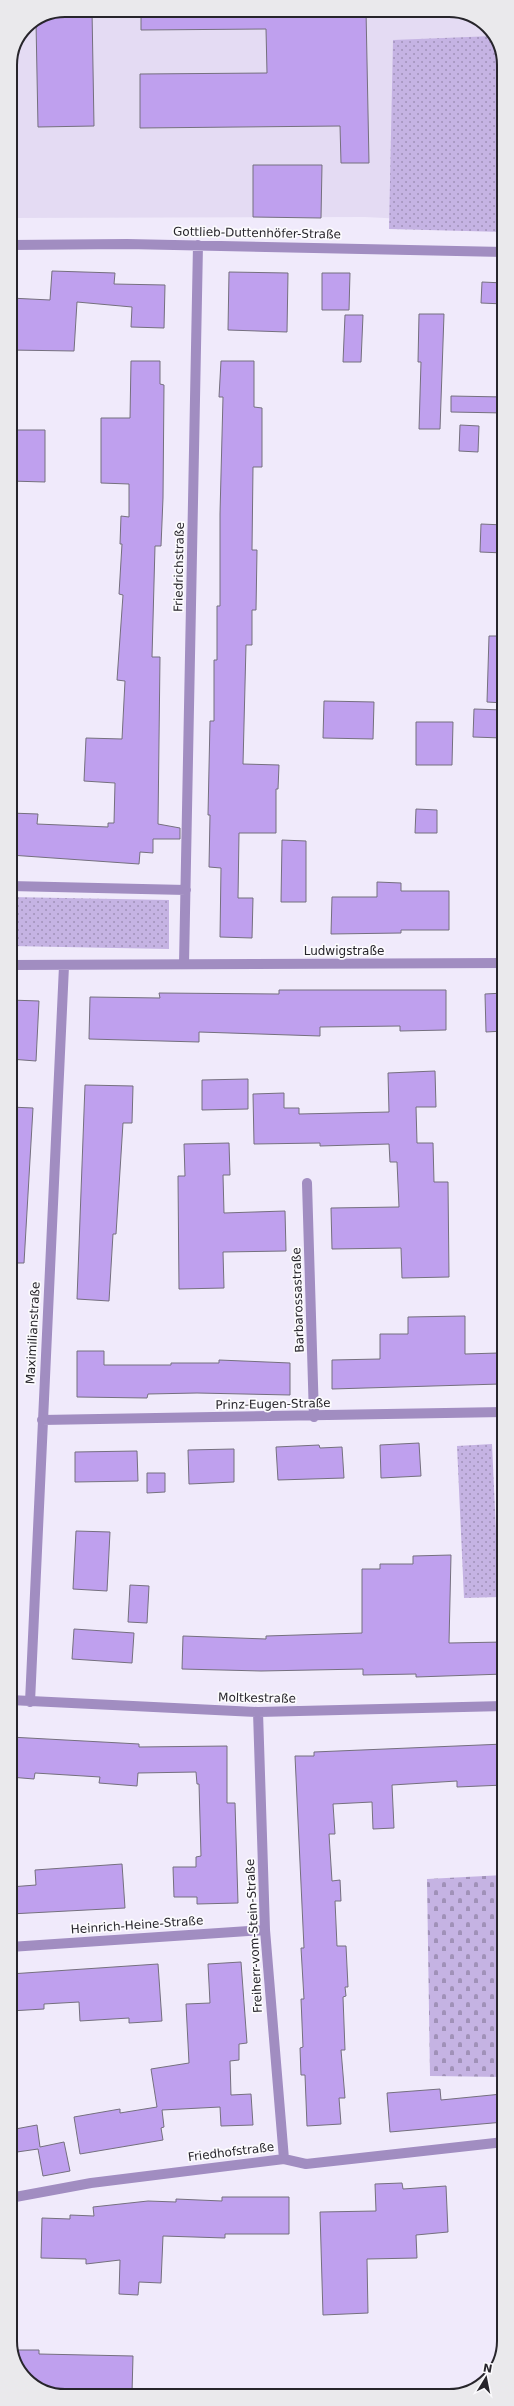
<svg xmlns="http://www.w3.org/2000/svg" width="514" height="2406" font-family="'DejaVu Sans',sans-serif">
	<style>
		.built { fill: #e4dbf3 }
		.cemetery { fill: url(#cemetery-stones) }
		.park { fill: url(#park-dots) }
		.building { fill: #bfa0ee; stroke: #75707e }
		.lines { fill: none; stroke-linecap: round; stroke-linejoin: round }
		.street { stroke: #a18dc1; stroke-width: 10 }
		.labels { text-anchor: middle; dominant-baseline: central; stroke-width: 3.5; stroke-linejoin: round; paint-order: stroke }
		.street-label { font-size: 12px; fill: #27252b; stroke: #fbfafd }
		.rim { fill: none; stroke: #27252b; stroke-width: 2 }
	</style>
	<defs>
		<pattern id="cemetery-stones" width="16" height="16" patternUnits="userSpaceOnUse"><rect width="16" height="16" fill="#c5b3e3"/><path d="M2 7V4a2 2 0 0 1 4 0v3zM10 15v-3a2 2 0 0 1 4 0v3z" fill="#a091b8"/></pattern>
		<pattern id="park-dots" width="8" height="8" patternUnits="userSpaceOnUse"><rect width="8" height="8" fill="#c5b3e3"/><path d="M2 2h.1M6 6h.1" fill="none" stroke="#a091b8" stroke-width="1.8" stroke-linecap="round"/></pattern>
	</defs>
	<rect width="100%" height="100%" fill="#f0eafb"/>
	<!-- built -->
	<path class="built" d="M65 10H456L488 26 503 58 504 224 365 217 10 218V65L26 26Z"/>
	<!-- cemetery -->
	<path class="cemetery" d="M504 1875V2077L430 2076 427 1879Z"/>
	<!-- park -->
	<path class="park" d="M493 36 503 58 504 232 389 229 393 40Z
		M10 897 169 900V949L10 946Z
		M492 1444 499 1597 464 1598 457 1446Z"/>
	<!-- building -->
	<path class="building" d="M65 10H92L94 126 38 127 36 22Z
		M141 10H366L369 163H341L340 126 140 128V74L267 73 266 29 141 30Z
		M253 165H322L321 218 253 217Z
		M52 271 115 273 114 284 165 285 164 328 131 327 132 307 77 302 74 351 10 350V298L50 300Z
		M229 272 288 273 287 332 228 330Z
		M322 273H350L349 310H322Z
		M482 282 504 283V304L481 303Z
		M419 314H444L440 429H419L421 362H418Z
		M345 315H363L361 362H343Z
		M131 361H160V384L164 385 163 498 161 546H155L152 657H160L158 824 180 828V839H153V853L140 852 139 864 10 855V813L38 814 37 824 108 827V823H114L115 783 84 781 86 738 122 739 125 681 117 680 123 595 119 594 122 544H120L121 516 129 517V484L101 483V418H130Z
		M221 361H254V407L262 408V467H253L252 550H257L256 610H252V645H246L243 764 279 765 278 789H276V833H239L238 898H253L252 938 220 937 221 868 209 867 210 815H208L210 721H214V660H217V606H220V514L223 397H219Z
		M451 396 504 397V413L451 412Z
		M460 425 479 426 478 452 459 451Z
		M10 430H45V482L10 481Z
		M481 524 504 525V553L480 552Z
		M489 636H504V703L487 702Z
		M324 701 374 702 373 739 323 738Z
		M474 709 503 710 502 738 473 737Z
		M416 722H453L452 765H416Z
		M416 809 437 810V833H415Z
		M282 840 306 841V902H281Z
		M377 882 401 883V891H449V930H401V933L331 934 332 897H377Z
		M279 990H446V1030L400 1031V1026L320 1027V1036L199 1032V1042L89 1039 90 997 160 998 159 993 279 994Z
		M504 993V1031L486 1032 485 994Z
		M10 1000 39 1001 36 1061 10 1059Z
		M435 1071 436 1107H416L417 1143H433L434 1182H448L449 1277 402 1278 401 1248 332 1249 331 1208 399 1207 397 1162H390L389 1144 320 1146V1143L254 1144 253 1094 284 1093V1108H299V1114L389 1112 388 1073Z
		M248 1079V1109L202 1110V1080Z
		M85 1085 133 1086 132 1123H123L116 1234H113L109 1301 77 1299Z
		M10 1107 33 1108 24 1263H10Z
		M229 1143 230 1175H223L224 1213 285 1211 286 1251 223 1252 224 1288 179 1289 178 1176H185L184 1144Z
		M465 1316V1354L498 1353 500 1384 332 1389V1360L380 1359V1334H408V1317Z
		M77 1351H104V1365H171V1363H219V1360L290 1363V1395L197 1393 148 1394 147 1398 77 1397Z
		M419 1443 421 1476 381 1478 380 1445Z
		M319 1445 320 1448 342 1447 344 1478 278 1480 276 1447Z
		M234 1449V1482L189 1484 188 1450Z
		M137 1451 138 1481 75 1482V1452Z
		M147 1473H165V1492L147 1493Z
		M76 1531 110 1532 107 1591 73 1589Z
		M451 1555 449 1643 504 1642V1674L416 1677V1674L363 1675V1669L261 1671 182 1669 183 1636 266 1639V1636L362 1633V1569H380V1564H413V1556Z
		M130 1585 149 1586 147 1623 128 1622Z
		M74 1629 134 1633 132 1663 72 1659Z
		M10 1737 139 1744V1747L227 1746V1803H235L238 1903 197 1904V1897H174L173 1867H196V1857L201 1856 199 1784H197L196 1772 138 1773 137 1786 99 1783 100 1777 35 1773 34 1779 10 1777Z
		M504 1744V1785L457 1787V1781L392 1785 394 1828 373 1829 372 1802 333 1804 335 1834H329L332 1881 340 1880 341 1901H335L337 1946H346L348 1987H345L346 1996 343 1997 345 2050H341L345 2098H339L341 2124 307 2126 305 2075H301L300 2048 303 2047 301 1999H304L301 1948H304L295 1756H314V1752Z
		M122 1864 125 1908 10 1914V1887L36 1885 35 1870Z
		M241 1962 247 2043 239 2044V2060L230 2061 231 2095 251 2094 253 2125 221 2126 220 2107 162 2110 164 2127 161 2128 163 2140 80 2154 74 2117 120 2109V2113L157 2107 151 2069 189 2063 186 2004 210 2003 208 1964Z
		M158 1964 162 2021 129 2023V2018L80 2021 79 2002 44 2004V2009L10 2011V1974Z
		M440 2089 441 2100 502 2094 504 2122 390 2132 387 2093Z
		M37 2125 40 2147 64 2142 70 2171 43 2176 38 2149 10 2153V2130Z
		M402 2183 403 2189 446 2186 448 2232 416 2235 417 2258 367 2259 368 2313 323 2315 320 2212 376 2211 375 2184Z
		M222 2197H289V2234H225V2238L163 2236 161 2283 139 2282 138 2295 119 2294 120 2260 86 2264V2259L41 2258 42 2218 70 2219V2215L94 2216 93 2207 148 2201 176 2202V2199L222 2201Z
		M11 2350H39V2354L133 2356 132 2393 76 2391V2395L56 2394 26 2380Z"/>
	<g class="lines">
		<!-- street -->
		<path class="street" d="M10 245 127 244 504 252
			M10 886 186 890
			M184 964 198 245
			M10 965 504 963
			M307 1183 314 1417
			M42 1420 504 1412
			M10 1700 258 1712 504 1706
			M30 1702 64 966
			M258 1712 265 1930 284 2159
			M10 1947 265 1930
			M10 2198 91 2183 284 2159 306 2164 504 2142"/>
	</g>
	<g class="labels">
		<!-- street labels -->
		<g class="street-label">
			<text transform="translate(257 233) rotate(1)">Gottlieb-Duttenhöfer-Straße</text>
			<text transform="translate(179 567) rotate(-89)">Friedrichstraße</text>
			<text x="344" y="951">Ludwigstraße</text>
			<text transform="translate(298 1300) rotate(-92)">Barbarossastraße</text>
			<text transform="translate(33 1333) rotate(-87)">Maximilianstraße</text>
			<text transform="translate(273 1404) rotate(-1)">Prinz-Eugen-Straße</text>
			<text transform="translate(257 1698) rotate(1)">Moltkestraße</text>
			<text transform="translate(137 1925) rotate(-4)">Heinrich-Heine-Straße</text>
			<text transform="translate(254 1936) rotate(-93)">Freiherr-vom-Stein-Straße</text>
			<text transform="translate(231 2152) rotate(-7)">Friedhofstraße</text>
		</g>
	</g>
	<!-- crop -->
	<path d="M0 0H514V2406H0ZM65 17H449A48 48 0 0 1 497 65V2341A48 48 0 0 1 449 2389H65A48 48 0 0 1 17 2341V65A48 48 0 0 1 65 17Z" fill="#eae9ec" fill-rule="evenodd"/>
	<path class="rim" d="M65 17H449A48 48 0 0 1 497 65V2341A48 48 0 0 1 449 2389H65A48 48 0 0 1 17 2341V65A48 48 0 0 1 65 17Z"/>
	<!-- north arrow -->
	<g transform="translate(486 2378) rotate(10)" stroke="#fbfafd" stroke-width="3" paint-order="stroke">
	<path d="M0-3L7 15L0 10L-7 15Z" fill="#27252b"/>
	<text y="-6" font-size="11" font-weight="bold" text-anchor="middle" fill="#27252b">N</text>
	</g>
</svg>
